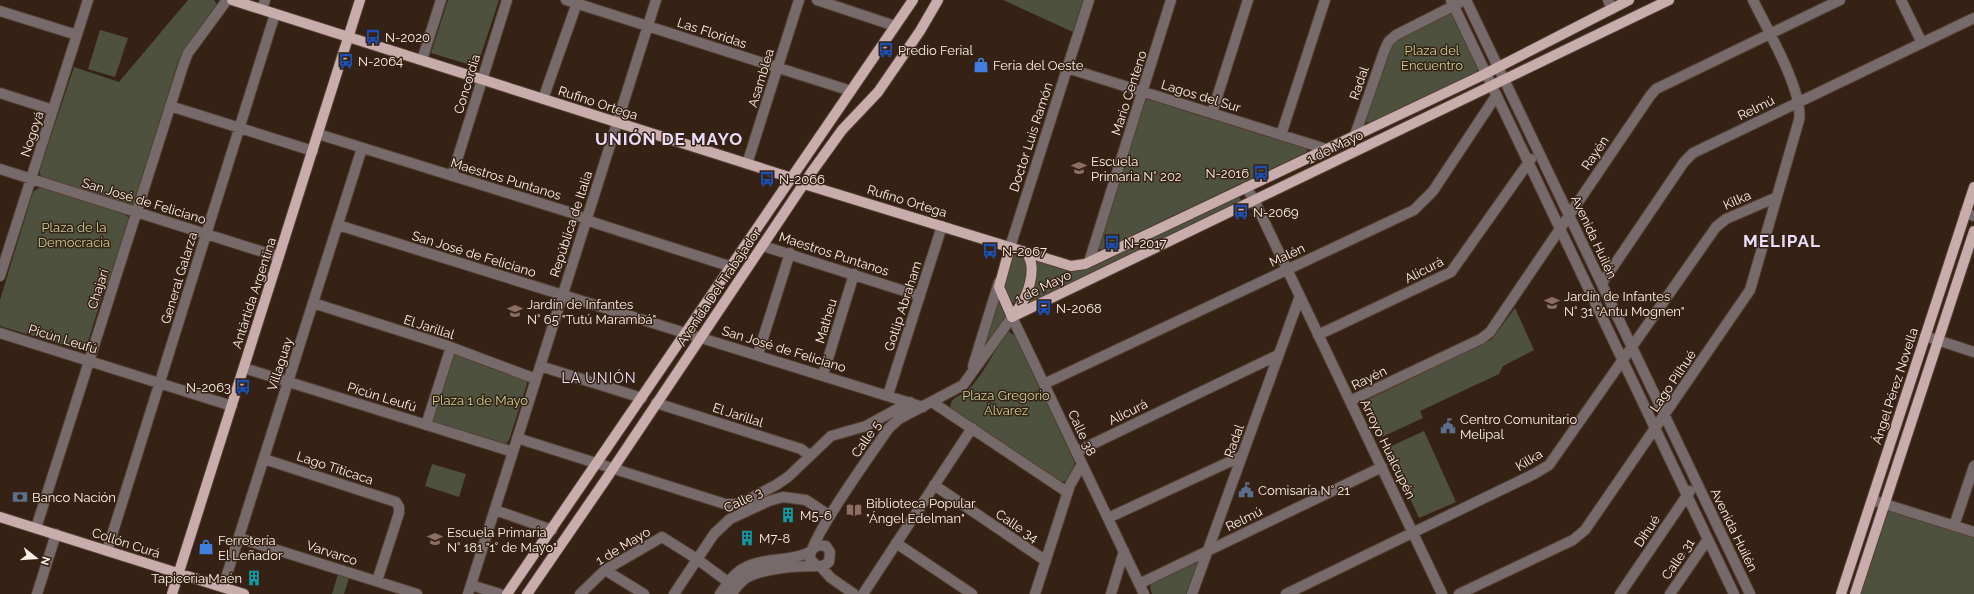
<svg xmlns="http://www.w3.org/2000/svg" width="1974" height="594" font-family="Raleway,sans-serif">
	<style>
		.green { fill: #4d513d }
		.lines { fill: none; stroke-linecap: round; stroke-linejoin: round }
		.minor-casing { stroke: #523f32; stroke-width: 12 }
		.major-casing { stroke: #523f32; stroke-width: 12 }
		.minor { stroke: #776a6a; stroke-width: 10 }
		.major { stroke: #c9adad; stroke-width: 10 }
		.labels { text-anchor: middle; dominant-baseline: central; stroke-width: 3; stroke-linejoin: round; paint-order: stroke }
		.street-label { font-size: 13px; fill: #fdeee6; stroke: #362215 }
		.poi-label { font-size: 13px; fill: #fdeee6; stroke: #362215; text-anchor: start }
		.park-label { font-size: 13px; fill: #c4d095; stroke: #362215 }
		.neighbourhood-label { font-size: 14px; letter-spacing: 1px; fill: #e9dcf8; stroke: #362215 }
		.district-label { font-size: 17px; font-weight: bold; letter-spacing: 1px; fill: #e9dcf8; stroke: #362215 }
	</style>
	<rect width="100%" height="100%" fill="#362215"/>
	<!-- green -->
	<path class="green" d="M188 0H214L217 5 179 59 134 203 129 205 42 177 40 174V169L74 67 119 82Z
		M448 0H499L477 67 431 53Z
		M1003 0H1083L1073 32Z
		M1448 13 1454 15 1478 68 1477 72 1371 123 1365 122 1391 43Z
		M100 30 128 38 115 77 88 69Z
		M1145 97 1307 148V152L1101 250 1098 248Z
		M40 187 124 213 129 218 109 284H106L86 348 80 350 0 326V300L33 192Z
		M1238 195 1241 200 1240 202 1027 304 1035 260 1068 270H1079Z
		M1016 254 1024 256C1025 260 1028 267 1028 272 1028 279 1020 301 1013 303L1004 295V283L1012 257Z
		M999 298 1006 316 986 347H984Z
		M1515 308 1534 350 1503 366 1499 374 1420 411 1423 418 1382 437 1367 406 1369 399 1492 339Z
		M1008 331 1015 336 1074 461V466L1066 481 1059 482 951 408C949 399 957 397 964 393 978 384 996 349 1005 333Z
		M456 354 526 380 527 384 509 440 505 445 434 422 433 418 453 356Z
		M1424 431 1456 502 1419 518 1387 448Z
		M432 464 466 474 459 497 425 486Z
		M1891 510 1974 535V594H1860L1886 513Z
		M1198 561 1187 594H1152L1150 587 1152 583Z
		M338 574 349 578 344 594H332Z"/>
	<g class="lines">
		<!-- minor casing -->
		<g class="minor-casing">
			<path id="minor" d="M566 0 851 91
				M817 0 895 26
				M1451 0 1734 594
				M1466 0 1750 594
				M1608 0 1612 9
				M1901 0 1922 43
				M262 9 265 0
				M0 11 77 35
				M422 60 441 0
				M1067 68 1326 149
				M0 93 53 110
				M543 99 578 0
				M170 106 313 151
				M1212 113 1248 0
				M318 134 572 213 595 223 732 267
				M1281 135 1325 0
				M1355 135 1385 49 1389 41 1396 35 1459 3
				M747 164 799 0
				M0 169 279 257
				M452 176 507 0
				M1246 187 1254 200 1442 594
				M1965 213 1974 216
				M338 225 923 407
				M763 246 920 296
				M1010 247 1089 0
				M1089 262 1171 0
				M0 276 88 0
				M1602 283 1684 162 1693 153 1974 18
				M313 303 445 345 536 379
				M0 333 232 406
				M1318 335 1451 272 1531 159
				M1925 336 1974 352
				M758 354 790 253
				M540 366 642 398
				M973 366 999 282
				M244 368 513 452
				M823 375 854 274
				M1044 384 1414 210 1433 191 1496 96
				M888 395 942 226
				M1350 401 1481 339 1490 332 1650 96 1656 89 1840 0
				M932 402 1067 492
				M656 403 801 449 810 456
				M426 425 451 347
				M517 438 725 504H740L776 485 788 477 831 436 866 426 910 402
				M1076 452 1278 355
				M264 459 396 502 399 507V513L377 581
				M934 485 1046 561
				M1872 500 1974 532
				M495 510 552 530
				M1108 518 1242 456
				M1954 526 1974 466
				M36 528 184 63 188 53 227 0
				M239 538 417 594
				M896 543 972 594
				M812 549 819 545 826 546 830 552 829 562 823 566H817L810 559C808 540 875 449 889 428L899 419 963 385 1012 317 1144 594
				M107 551 275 14
				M820 566 831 578 854 594
				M605 570 644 594
				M1139 584 1382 467
				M471 585 500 594
				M223 587 362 148
				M37 594 56 534
				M468 594 656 0
				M580 594 605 570 662 537 697 559 736 588
				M674 594 714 534 730 519 769 501 783 497 806 500 830 516
				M720 594C726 586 730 578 738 572 758 556 788 563 810 552
				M731 594C736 588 740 582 746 578 763 568 797 566 817 566
				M863 594 972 428
				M1035 594 1070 485 1082 464
				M1111 594 1124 551
				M1192 594 1300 296
				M1286 594 1534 474 1549 465 1716 227 1726 219 1777 197
				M1459 594 1573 540 1585 530 1750 290 1799 120C1804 92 1766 27 1753 0
				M1620 594 1690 491
				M1670 594 1708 539"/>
		</g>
		<!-- major casing -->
		<g class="major-casing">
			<path id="major" d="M232 0 792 178 804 184 1071 266 1085 264 1485 74 1629 0
				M1010 247 999 287 1012 317
				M1013 315C1027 300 1039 269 1026 252
				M1012 317 1669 0
				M0 517 244 594
				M172 594 360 0
				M507 594 913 0
				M527 594 604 482 811 173 842 130 878 92 920 31 938 0
				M1841 594 1974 187
				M1855 594 1974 231"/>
		</g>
		<!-- minor -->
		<use href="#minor" class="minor"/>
		<!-- major -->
		<use href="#major" class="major"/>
	</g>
	<!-- icons -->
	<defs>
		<g id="bus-bare" transform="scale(1.2)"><path d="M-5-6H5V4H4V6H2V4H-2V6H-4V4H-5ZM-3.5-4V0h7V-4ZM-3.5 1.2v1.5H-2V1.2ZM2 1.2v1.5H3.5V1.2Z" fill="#1a4fb4" stroke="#362215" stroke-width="2.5" paint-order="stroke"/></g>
		<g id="shop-bare" transform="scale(1.2)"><path d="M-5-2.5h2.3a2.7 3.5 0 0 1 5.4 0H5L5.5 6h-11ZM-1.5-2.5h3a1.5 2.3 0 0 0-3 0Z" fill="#3f7fe0" stroke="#362215" stroke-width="2.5" paint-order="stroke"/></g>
		<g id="school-bare" transform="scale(1.2)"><path d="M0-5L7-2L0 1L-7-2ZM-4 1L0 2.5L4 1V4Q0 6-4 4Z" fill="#8d6e63" stroke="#362215" stroke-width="2.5" paint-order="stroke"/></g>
		<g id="civic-bare" transform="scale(1.2)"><path d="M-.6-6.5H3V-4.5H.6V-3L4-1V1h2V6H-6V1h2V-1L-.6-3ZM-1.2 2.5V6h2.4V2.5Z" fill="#5c6f8a" stroke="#362215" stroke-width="2.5" paint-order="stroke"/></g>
		<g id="bank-bare" transform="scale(1.2)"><path d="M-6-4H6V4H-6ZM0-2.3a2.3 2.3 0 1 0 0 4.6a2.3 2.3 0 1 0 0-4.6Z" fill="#5c6f8a" stroke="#362215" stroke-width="2.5" paint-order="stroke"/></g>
		<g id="library-bare" transform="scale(1.2)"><path d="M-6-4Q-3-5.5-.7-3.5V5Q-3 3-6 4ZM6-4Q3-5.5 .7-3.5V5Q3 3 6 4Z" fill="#8d6e63" stroke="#362215" stroke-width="2.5" paint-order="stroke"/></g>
		<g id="building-bare" transform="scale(1.2)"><path d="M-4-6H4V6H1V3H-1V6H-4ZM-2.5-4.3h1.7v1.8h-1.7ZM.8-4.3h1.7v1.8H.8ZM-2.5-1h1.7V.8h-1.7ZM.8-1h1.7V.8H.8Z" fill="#0f9aa8" stroke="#362215" stroke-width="2.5" paint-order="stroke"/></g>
	</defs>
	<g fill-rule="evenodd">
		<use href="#bus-bare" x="373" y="37"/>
		<use href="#bus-bare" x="886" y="50"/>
		<use href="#bus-bare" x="346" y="61"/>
		<use href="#shop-bare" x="981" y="65"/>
		<use href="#school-bare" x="1079" y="168"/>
		<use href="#bus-bare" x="1261" y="173"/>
		<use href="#bus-bare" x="767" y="179"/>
		<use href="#bus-bare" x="1241" y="212"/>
		<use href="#bus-bare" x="1112" y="243"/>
		<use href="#bus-bare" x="990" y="251"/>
		<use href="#school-bare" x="1552" y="303"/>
		<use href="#bus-bare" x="1044" y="308"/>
		<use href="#school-bare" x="515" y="311"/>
		<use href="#bus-bare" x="243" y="387"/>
		<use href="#civic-bare" x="1448" y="426"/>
		<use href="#civic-bare" x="1246" y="490"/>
		<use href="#bank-bare" x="20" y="497"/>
		<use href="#library-bare" x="854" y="510"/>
		<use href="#building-bare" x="788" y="515"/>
		<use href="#building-bare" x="747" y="538"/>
		<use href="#school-bare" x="435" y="539"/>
		<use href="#shop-bare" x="206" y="547"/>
		<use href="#building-bare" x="254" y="578"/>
	</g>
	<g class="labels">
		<!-- street labels -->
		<g class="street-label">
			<text transform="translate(712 33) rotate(18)">Las Floridas</text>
			<text transform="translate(761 78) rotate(-73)">Asamblea</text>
			<text transform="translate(1359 83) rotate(-71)">Radal</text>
			<text transform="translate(467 84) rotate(-73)">Concordia</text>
			<text transform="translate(1129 93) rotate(-72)">Mario Centeno</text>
			<text transform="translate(1201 96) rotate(17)">Lagos del Sur</text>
			<text transform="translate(598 103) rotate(18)">Rufino Ortega</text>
			<text transform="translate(1756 108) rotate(-26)">Relmú</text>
			<text transform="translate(32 134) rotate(-72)">Nogoyá</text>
			<text transform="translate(1031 137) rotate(-72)">Doctor Luis Ramón</text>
			<text transform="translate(1335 147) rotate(-26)">1 de Mayo</text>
			<text transform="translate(1595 153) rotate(-56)">Rayén</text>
			<text transform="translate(506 179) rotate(17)">Maestros Puntanos</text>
			<text transform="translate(1737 200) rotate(-24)">Kilka</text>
			<text transform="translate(144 201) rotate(17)">San José de Feliciano</text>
			<text transform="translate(907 201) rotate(17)">Rufino Ortega</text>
			<text transform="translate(571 224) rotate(-72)">República de Italia</text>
			<text transform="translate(1594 237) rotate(65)">Avenida Huilén</text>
			<text transform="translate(474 254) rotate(17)">San José de Feliciano</text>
			<text transform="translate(834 254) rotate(18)">Maestros Puntanos</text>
			<text transform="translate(1287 255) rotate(-25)">Malén</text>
			<text transform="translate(1424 270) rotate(-27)">Alicurá</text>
			<text transform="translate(179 278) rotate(-73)">General Galarza</text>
			<text transform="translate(719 287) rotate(-56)">Avenida Del Trabajador</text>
			<text transform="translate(1043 287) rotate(-26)">1 de Mayo</text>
			<text transform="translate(98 289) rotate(-72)">Chajarí</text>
			<text transform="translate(254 293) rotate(-72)">Antártida Argentina</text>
			<text transform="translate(903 306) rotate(-72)">Gotlip Abraham</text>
			<text transform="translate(826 321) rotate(-73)">Matheu</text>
			<text transform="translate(429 327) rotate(18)">El Jarillal</text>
			<text transform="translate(63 339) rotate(17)">Picún Leufú</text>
			<text transform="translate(784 349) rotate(17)">San José de Feliciano</text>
			<text transform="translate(280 364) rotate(-72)">Villaguay</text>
			<text transform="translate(1369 378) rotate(-26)">Rayén</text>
			<text transform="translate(1673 381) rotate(-56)">Lago Pilhué</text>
			<text transform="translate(1895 386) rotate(-72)">Ángel Pérez Novella</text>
			<text transform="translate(382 397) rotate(17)">Picún Leufú</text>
			<text transform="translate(1128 412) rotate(-26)">Alicurá</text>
			<text transform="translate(738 415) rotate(18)">El Jarillal</text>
			<text transform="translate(1082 433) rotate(65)">Calle 38</text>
			<text transform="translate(866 439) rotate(-55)">Calle 5</text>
			<text transform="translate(1234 441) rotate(-70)">Radal</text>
			<text transform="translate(1388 449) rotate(64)">Arroyo Hualcupén</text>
			<text transform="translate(1529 460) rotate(-31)">Kilka</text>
			<text transform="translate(335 468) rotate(18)">Lago Titicaca</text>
			<text transform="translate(743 500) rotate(-26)">Calle 3</text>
			<text transform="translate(1244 519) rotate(-26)">Relmú</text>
			<text transform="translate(1017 526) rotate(34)">Calle 34</text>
			<text transform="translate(1734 530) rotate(64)">Avenida Huilén</text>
			<text transform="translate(1647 531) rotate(-56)">Dihué</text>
			<text transform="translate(126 543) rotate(18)">Collón Curá</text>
			<text transform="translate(623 546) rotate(-31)">1 de Mayo</text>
			<text transform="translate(332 553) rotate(18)">Varvarco</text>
			<text transform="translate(1678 559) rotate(-55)">Calle 31</text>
		</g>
		<!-- poi labels -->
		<g class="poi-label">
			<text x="385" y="37">N-2020</text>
			<text x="898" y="50">Predio Ferial</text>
			<text x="358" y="61">N-2064</text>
			<text x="993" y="65">Feria del Oeste</text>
			<text x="1091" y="161">Escuela<tspan x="1091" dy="15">Primaria N° 202</tspan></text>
			<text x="1249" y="173" text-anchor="end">N-2016</text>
			<text x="779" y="179">N-2066</text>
			<text x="1253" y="212">N-2069</text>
			<text x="1124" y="243">N-2017</text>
			<text x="1002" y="251">N-2067</text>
			<text x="1564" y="296">Jardín de Infantes<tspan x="1564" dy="15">N° 31 "Antu Mognen"</tspan></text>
			<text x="527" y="304">Jardín de Infantes<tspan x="527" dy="15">N° 65 "Tutú Marambá"</tspan></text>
			<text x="1056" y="308">N-2068</text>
			<text x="231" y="387" text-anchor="end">N-2063</text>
			<text x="1460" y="419">Centro Comunitario<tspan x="1460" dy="15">Melipal</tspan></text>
			<text x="1258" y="490">Comisaría N° 21</text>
			<text x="32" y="497">Banco Nación</text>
			<text x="866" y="503">Biblioteca Popular<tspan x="866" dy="15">"Ángel Edelman"</tspan></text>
			<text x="800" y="515">M5-6</text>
			<text x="447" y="532">Escuela Primaria<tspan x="447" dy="15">N° 181 "1° de Mayo"</tspan></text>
			<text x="759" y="538">M7-8</text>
			<text x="218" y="540">Ferretería<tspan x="218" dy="15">El Leñador</tspan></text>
			<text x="242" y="578" text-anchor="end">Tapicería Maén</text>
		</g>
		<!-- park labels -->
		<g class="park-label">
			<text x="1432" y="50">Plaza del<tspan x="1432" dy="15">Encuentro</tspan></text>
			<text x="74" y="227">Plaza de la<tspan x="74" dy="15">Democracia</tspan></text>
			<text x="1006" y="395">Plaza Gregorio<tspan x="1006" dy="15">Álvarez</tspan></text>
			<text x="480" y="400">Plaza 1 de Mayo</text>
		</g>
		<!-- neighbourhood labels -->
		<g class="neighbourhood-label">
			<text x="599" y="378">LA UNIÓN</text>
		</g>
		<!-- district labels -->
		<g class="district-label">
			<text x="669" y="139">UNIÓN DE MAYO</text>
			<text x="1782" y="241">MELIPAL</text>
		</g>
	</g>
	<!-- north arrow -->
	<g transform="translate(36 558) rotate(107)" stroke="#362215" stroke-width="3" paint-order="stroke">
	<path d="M0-3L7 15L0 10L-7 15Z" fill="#fdeee6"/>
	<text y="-6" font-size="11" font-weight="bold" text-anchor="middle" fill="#fdeee6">N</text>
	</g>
</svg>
